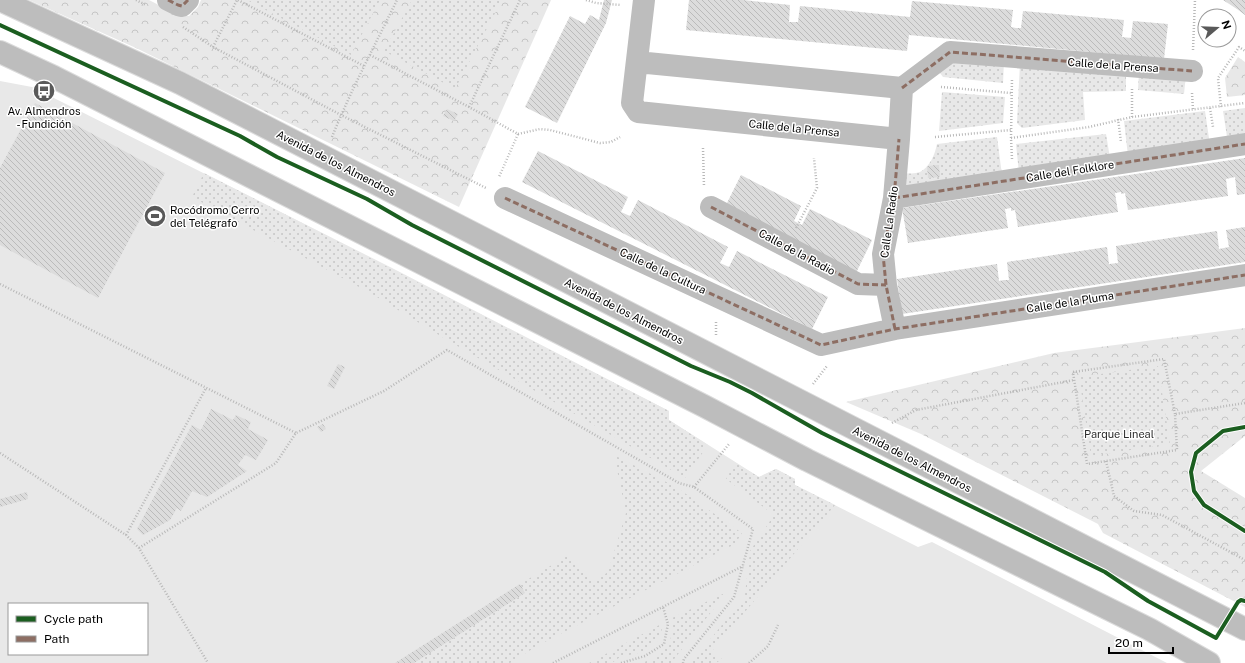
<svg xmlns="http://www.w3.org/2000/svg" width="1245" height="663" font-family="'Public Sans',sans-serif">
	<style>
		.grass { fill: #e8e8e8; fill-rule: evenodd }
		.park { fill: url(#park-crowns) }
		.garden { fill: url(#garden-dots) }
		.building { fill: url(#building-back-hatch) }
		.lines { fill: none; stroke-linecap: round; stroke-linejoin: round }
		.major-casing { stroke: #dbdbdb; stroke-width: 24 }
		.path { stroke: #b8b8b8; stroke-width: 2.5; stroke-dasharray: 1 2; stroke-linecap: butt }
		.minor { stroke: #bdbdbd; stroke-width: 22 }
		.major { stroke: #bdbdbd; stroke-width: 22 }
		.quiet { stroke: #8d6e63; stroke-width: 3; stroke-dasharray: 6 3; stroke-linecap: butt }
		.cycleway-casing { stroke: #fff; stroke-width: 6 }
		.cycleway { stroke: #1b5e20; stroke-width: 4 }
		.labels { text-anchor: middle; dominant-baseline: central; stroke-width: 3; stroke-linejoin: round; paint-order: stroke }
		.street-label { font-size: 11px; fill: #000; stroke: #fff }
		.poi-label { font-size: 11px; fill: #000; stroke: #fff }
		.park-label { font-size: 11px; fill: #2d2d2d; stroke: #fff }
	</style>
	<defs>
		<pattern id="park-crowns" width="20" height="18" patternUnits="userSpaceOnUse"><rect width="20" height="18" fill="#e8e8e8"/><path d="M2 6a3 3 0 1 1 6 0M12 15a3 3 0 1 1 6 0" fill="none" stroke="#c5c5c5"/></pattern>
		<pattern id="garden-dots" width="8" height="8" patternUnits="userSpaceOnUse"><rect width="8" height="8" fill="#e8e8e8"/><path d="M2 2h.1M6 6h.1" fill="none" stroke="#c5c5c5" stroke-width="1.8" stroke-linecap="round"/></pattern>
		<pattern id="building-back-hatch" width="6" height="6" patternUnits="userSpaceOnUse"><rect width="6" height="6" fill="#dcdcdc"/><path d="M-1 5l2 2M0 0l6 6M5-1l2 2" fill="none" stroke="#bbb"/></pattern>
	</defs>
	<rect width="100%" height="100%" fill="#fff"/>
	<!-- grass -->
	<path class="grass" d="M0 81 32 87 394 269 669 411V420L759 477 776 469 795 479V485L918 547 932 542 1167 663H0ZM9 604H147V654H9Z"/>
	<!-- park -->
	<path class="park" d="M29 0H149L178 15 189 16 198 7 201 0H551L459 207 136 48Z
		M1238 57 1245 62V95L1227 97 1225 78Z
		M1245 328V436L1201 471 1245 498V607L1103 533 1098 524 921 434 846 402 1054 353Z"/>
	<!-- garden -->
	<path class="garden" d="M247 0H380L351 55Z
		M412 0H502L455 89 384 51Z
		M953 57 1004 61 1003 83 943 77 936 68Z
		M1020 63 1126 70V91L1083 92 1085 120 1022 128 1017 123Z
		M1139 71 1186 74 1184 94 1138 90Z
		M942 92 1005 97 1003 123 939 131Z
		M1245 108V140L1228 143 1223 111Z
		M1205 111 1210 145 1128 156 1124 121Z
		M1106 134 1110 158 1019 173 1016 144Z
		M997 137 1002 175 905 189 904 174C908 173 915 174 920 172 930 167 935 154 937 144Z
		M204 173 669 411V420L708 445 685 478 447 340 372 294 192 197Z
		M1158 366 1170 444 1091 456 1079 377Z
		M614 455 676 487 742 533 735 544 537 646 510 663H414L525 593 520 584 567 556 593 582 608 572 626 513Z
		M735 463 759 477 776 469 795 479V485L835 505 712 651 722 659 716 663H691L743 599 746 586 750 551 774 515 726 479Z
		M727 592 671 663H641L650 660 669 646 673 627 672 618Z
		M663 623 660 639 643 652 620 657 612 663H589Z"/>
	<!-- building -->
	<path class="building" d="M604 0H612L606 23 557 123 525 107 570 16 585 24 590 15 599 20Z
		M689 0H743L790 5 789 22H798L800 6 910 17 912 1 1013 10 1011 27 1016 28H1021L1023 11 1124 20 1122 37 1131 38 1133 21 1168 24 1164 59 909 35 907 51 686 30Z
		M1223 0H1245V15L1237 9Z
		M35 103 165 173 98 298 0 245V168Z
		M447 109 458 114 454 121 443 116Z
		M538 151 628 197 621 212 630 216 638 200 728 247 720 263 729 267 737 251 828 297 812 329 522 182Z
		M1245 158V194L1237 195 1235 177 1226 179 1228 196 1128 210 1125 193 1121 194V192L1115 193 1118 212 1018 227 1015 210 1011 211V208L1005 209 1008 228 908 243 902 208Z
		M939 165 940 177 928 178 927 166Z
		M741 175 801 206 794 221 802 225 810 209 872 240 856 273 725 207Z
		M1245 227V262L902 314 897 279 997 264 999 281 1004 280H1009L1007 262 1107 247 1109 264 1118 263 1116 246 1217 231 1219 249 1229 247 1226 230Z
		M338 364 345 367 334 389 327 386Z
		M211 409 233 420 236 415 251 422 248 429 268 440 256 460 245 455 238 465 247 471 207 497 192 491 181 511 177 508 170 520 143 535 137 529 192 425 201 430Z
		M323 424 326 429 321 432 317 427Z
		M27 492 28 499 0 507V499Z
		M520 584 525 593 414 663H395Z"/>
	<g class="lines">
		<!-- major casing -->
		<g class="major-casing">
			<path id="major" d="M0 0 180 83 1245 629
				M0 52 54 77 704 406 807 460 1149 629 1209 663"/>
		</g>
		<!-- path -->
		<path class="path" d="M136 0 146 5
			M238 0 364 66
			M586 0 596 3 621 5
			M183 27 213 47 341 115 486 188
			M213 47 237 0
			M1193 50 1195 0
			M370 55 469 107 518 134 499 177
			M941 87 1011 93
			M1192 93 1193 110
			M469 107 520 0
			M1221 107 1218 78 1239 47 1245 51
			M1210 108 1213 127
			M1132 117V87
			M1118 119 1121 142
			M518 134 540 129 550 130 600 143 611 142 620 137
			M332 137C351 90 375 45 397 0
			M935 137 1011 130
			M1011 138 1089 127 1132 117 1245 103
			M703 148 704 187
			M1012 159 1011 138 1012 78
			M796 228 817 188 814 158
			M0 284 296 433
			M716 335V320
			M813 384 827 366
			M1175 414 1164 359 1073 372 1087 464 1177 450 1175 414 1245 403
			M892 423 916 410 1074 380
			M0 453 126 535 139 548 208 663
			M1106 461 1114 496 1134 511 1162 515 1245 560
			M694 487 729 444
			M126 535 206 388
			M139 548 276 463 296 433 384 391 447 350 679 483 694 487 753 529 734 597 684 659 683 663
			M553 663 743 566
			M621 663 645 656 664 644 668 624 663 607
			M749 663 768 646 778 625"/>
		<!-- minor -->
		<path class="minor" d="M168 0 178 5 182 6 188 0
			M637 62 902 88 899 139 638 112 632 103 644 0
			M902 88 950 52 1192 71
			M505 198 821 345 895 329 1245 275
			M894 198 1245 144
			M711 207 858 284 886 285
			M895 329 886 285 883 254 894 198 899 139"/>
		<!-- major -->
		<use href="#major" class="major"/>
		<!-- quiet -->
		<path class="quiet" d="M168 0 178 5 182 6 188 0
			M902 88 950 52 1192 71
			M505 198 821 345 895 329 1245 275
			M894 198 1245 144
			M711 207 858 284 886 285
			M895 329 886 285 883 254 894 198 899 139"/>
		<!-- cycleway casing -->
		<g class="cycleway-casing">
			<path id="cycleway" d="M0 25 240 136 277 157 367 199 412 225 691 366 730 382 752 393 822 433 1105 572 1148 601 1216 638 1238 602 1241 600 1245 601
				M1245 427 1223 431 1196 453 1191 472 1194 491 1204 505 1245 531"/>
		</g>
		<!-- cycleway -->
		<use href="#cycleway" class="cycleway"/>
	</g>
	<!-- icons -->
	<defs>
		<g id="bus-disc" transform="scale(1.15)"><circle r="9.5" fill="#595959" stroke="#fff"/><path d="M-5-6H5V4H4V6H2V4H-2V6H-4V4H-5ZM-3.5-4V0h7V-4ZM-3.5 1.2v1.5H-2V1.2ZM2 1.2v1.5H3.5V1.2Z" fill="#fff"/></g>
		<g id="stadium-disc" transform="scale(1.15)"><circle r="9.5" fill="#595959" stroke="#fff"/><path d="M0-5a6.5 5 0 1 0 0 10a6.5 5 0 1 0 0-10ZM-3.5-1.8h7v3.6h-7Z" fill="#fff"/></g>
	</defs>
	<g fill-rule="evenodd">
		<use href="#bus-disc" x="44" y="91"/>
		<use href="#stadium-disc" x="155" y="216"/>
	</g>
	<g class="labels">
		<!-- street labels -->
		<g class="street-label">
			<text transform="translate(1113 65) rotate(4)">Calle de la Prensa</text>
			<text transform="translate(794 128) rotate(6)">Calle de la Prensa</text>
			<text transform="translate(336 163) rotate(27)">Avenida de los Almendros</text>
			<text transform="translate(1070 171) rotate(-9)">Calle del Folklore</text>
			<text transform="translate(889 222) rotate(-82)">Calle La Radio</text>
			<text transform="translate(797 252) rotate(28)">Calle de la Radio</text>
			<text transform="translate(663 271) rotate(25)">Calle de la Cultura</text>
			<text transform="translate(1070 302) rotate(-9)">Calle de la Pluma</text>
			<text transform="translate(624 311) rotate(27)">Avenida de los Almendros</text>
			<text transform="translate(912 459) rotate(27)">Avenida de los Almendros</text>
		</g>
		<!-- poi labels -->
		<g class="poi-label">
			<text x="44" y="111">Av. Almendros<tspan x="44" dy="13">- Fundición</tspan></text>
			<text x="170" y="210" text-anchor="start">Rocódromo Cerro<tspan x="170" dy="13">del Telégrafo</tspan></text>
		</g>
		<!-- park labels -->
		<g class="park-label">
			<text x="1119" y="434">Parque Lineal</text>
		</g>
	</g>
	<!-- legend -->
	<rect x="8" y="603" width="140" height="52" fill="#ffffff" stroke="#999999"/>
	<rect x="16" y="616" width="20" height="6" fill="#1b5e20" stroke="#999999"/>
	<text x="44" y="623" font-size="12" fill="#000000">Cycle path</text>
	<rect x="16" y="636" width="20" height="6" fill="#8d6e63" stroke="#999999"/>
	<text x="44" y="643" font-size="12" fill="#000000">Path</text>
	<!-- north arrow -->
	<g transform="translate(1217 28) rotate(71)"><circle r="19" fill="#ffffff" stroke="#999999"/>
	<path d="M0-3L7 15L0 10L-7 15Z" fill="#595959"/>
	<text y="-6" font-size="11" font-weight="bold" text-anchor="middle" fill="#000000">N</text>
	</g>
	<!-- scale -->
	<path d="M1109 647v6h64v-6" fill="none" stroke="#000000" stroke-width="2"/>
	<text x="1115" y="647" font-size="12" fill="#000000" stroke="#ffffff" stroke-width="3" paint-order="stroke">20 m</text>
</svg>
